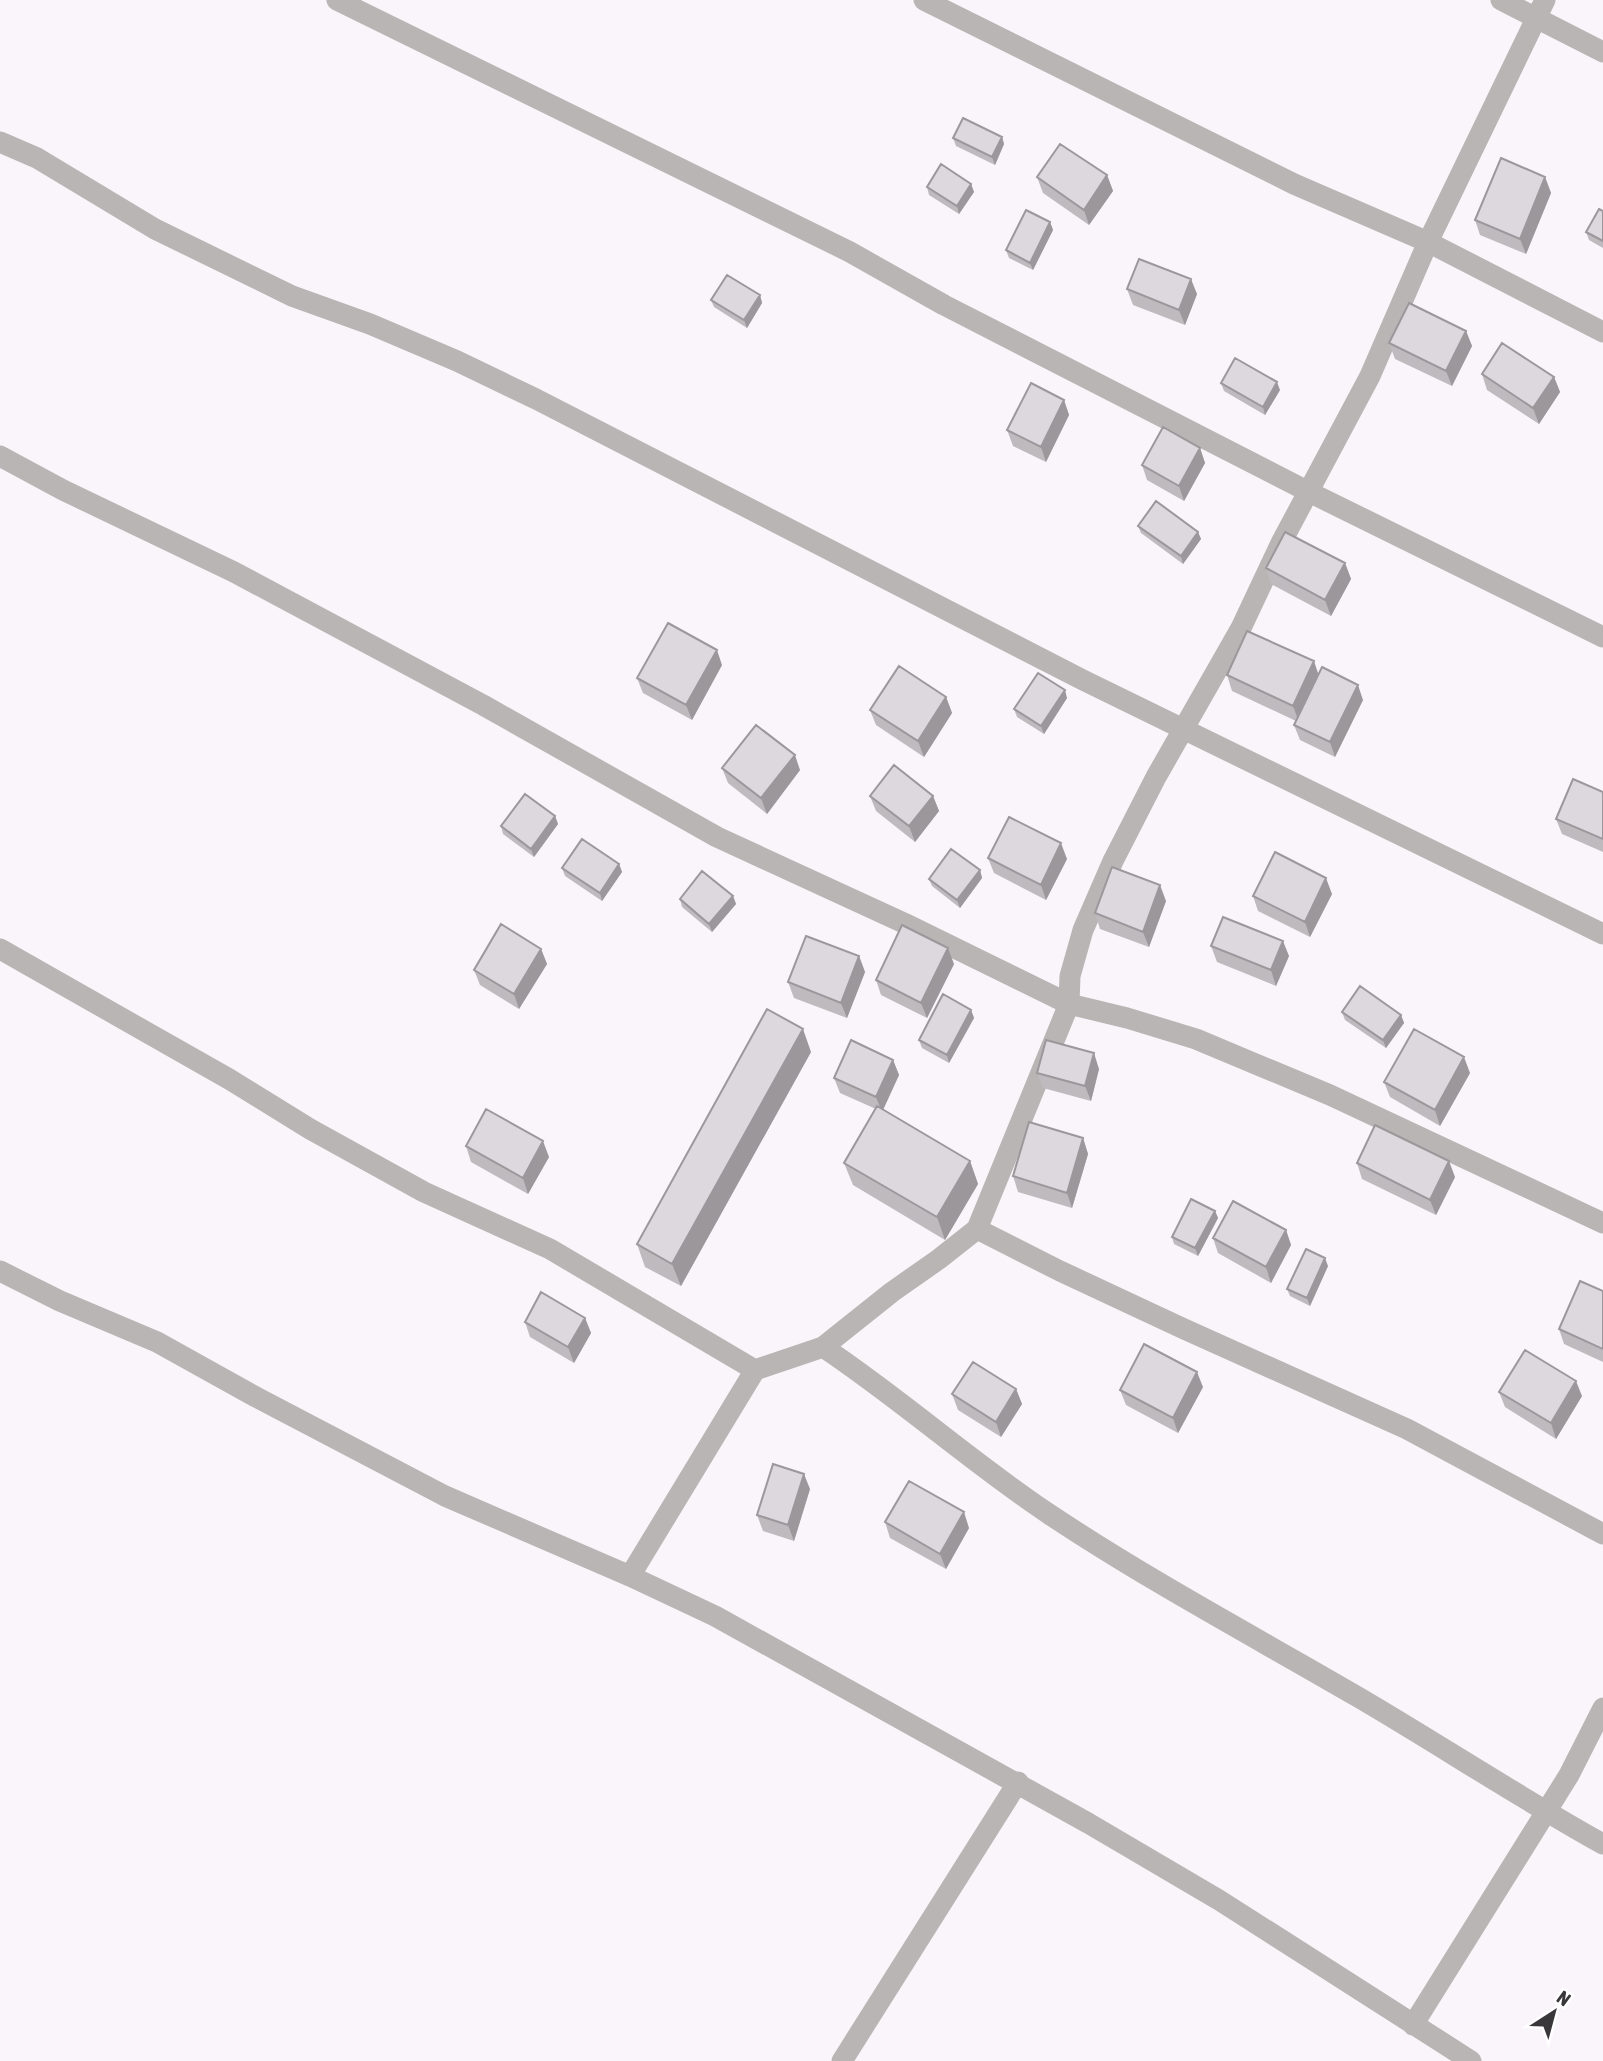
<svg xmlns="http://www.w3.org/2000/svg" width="1603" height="2061" font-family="'Asap Condensed',sans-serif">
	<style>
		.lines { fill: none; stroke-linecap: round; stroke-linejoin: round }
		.minor { stroke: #b8b5b4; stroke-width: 21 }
		.wall { fill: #bebabe }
		.shaded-wall { fill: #9b979b }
		.building { fill: #ddd8dd; stroke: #9b979b; stroke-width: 2 }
	</style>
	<rect width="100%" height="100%" fill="#faf5fa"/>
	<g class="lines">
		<!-- minor -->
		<path class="minor" d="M337 0 850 252 944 305 1309 492 1603 637
			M924 0 1294 184 1428 242 1603 332
			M1501 0 1603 52
			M0 142 37 158 155 229 292 296 370 324 457 361 536 399 1083 680 1603 934
			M0 456 63 490 234 572 483 705 717 837 906 924 1069 1004 1127 1018 1196 1039 1330 1095 1603 1223
			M0 949 229 1079 310 1129 424 1192 550 1249 755 1370 823 1347 892 1292 939 1259 977 1229 1069 1004 1070 976 1083 930 1113 861 1156 777 1241 628 1281 543 1370 376 1428 242 1545 0
			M977 1229 1060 1271 1182 1328 1407 1429 1603 1534
			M0 1271 60 1301 157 1342 256 1397 445 1496 630 1576 715 1616 1088 1823 1219 1900 1471 2061
			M823 1347C901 1399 971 1462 1049 1514 1148 1580 1255 1637 1358 1697 1440 1745 1520 1798 1603 1844
			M630 1576 755 1370
			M1413 2025 1569 1775 1603 1708
			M842 2061 1018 1782"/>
	</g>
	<!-- wall -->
	<path class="wall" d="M1002 137 1004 144 995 165 956 146 953 138Z
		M1107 175 1113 191 1089 225 1043 193 1037 177Z
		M1545 177 1551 193 1526 254 1480 235 1475 220Z
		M971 184 974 192 959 214 929 195 927 187Z
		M1603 211V248L1589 240 1586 232Z
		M1050 222 1053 230 1033 270 1009 258 1006 250Z
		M1127 289 1197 294 1185 325 1133 305Z
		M760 295 762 303 747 328 714 307 711 300Z
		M1466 331 1472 346 1452 386 1395 359 1389 343Z
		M1482 374 1554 377 1560 392 1539 424 1487 390Z
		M1221 383 1280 390 1265 415 1224 391Z
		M1064 400 1069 415 1046 462 1013 446 1007 430Z
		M1200 448 1205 463 1184 501 1147 480 1142 465Z
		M1138 526 1198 532 1201 539 1183 564 1141 533Z
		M1345 563 1351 579 1331 616 1271 584 1266 568Z
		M722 665 692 720 643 693 637 678Z
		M1227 675H1319L1363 700 1335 757 1300 740 1294 725 1296 721 1232 691Z
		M946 697 952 713 924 757 876 725 870 710Z
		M1067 698 1044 734 1017 717 1014 709Z
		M722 768 800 770 767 814 728 783Z
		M1603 792V852L1562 834 1556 819Z
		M870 796H933L939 811 915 842 876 811Z
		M555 816 558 824 534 857 503 834 501 826Z
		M988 858 1067 859 1046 900 994 873Z
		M619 864 622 872 602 901 565 876 562 868Z
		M980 870 982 878 960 908 932 886 929 879Z
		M1332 894 1310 937 1258 911 1253 896Z
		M733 896 736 904 712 932 682 907 680 899Z
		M1166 901 1149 947 1100 929 1095 913Z
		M1211 946 1289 956 1276 986 1217 962Z
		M541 949 547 964 519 1009 480 985 474 970Z
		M859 956 865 972 847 1018 794 998 788 982Z
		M954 964 927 1018 881 995 876 980Z
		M971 1010 974 1018 949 1063 922 1048 919 1040Z
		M1342 1012 1401 1015 1404 1023 1386 1048 1345 1020Z
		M811 1052 681 1286 645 1267 637 1244Z
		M893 1060 899 1075 883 1110 970 1161 978 1184 945 1240 853 1185 844 1163 876 1109 840 1093 834 1078Z
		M1099 1069 1091 1101 1043 1088 1037 1073Z
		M1470 1073 1440 1126 1390 1097 1384 1082Z
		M1083 1138 1088 1154 1072 1208 1018 1192 1013 1176Z
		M466 1146 549 1157 528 1194 471 1162Z
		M1357 1163 1455 1177 1436 1215 1362 1179Z
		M1215 1211 1218 1218 1198 1256 1174 1244 1172 1237Z
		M1286 1230 1291 1245 1271 1283 1218 1253 1213 1238Z
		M1328 1266 1310 1306 1290 1296 1287 1289Z
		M1603 1291V1362L1564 1344 1559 1329Z
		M585 1318 591 1333 574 1363 530 1337 525 1322Z
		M1203 1387 1178 1433 1126 1405 1120 1390Z
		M1016 1389 1022 1404 1001 1437 958 1410 952 1394Z
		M1499 1392 1582 1396 1556 1439 1505 1407Z
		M810 1489 794 1541 763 1531 757 1515Z
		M885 1522 969 1528 946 1569 890 1538Z"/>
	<!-- shaded-wall -->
	<path class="shaded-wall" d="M1002 137 1004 144 995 165 992 157Z
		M1107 175 1113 191 1089 225 1084 210Z
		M1545 177 1551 193 1526 254 1520 239Z
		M971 184 974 192 959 214 957 206Z
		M1050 222 1053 230 1033 270 1030 263Z
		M1191 279 1197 294 1185 325 1179 310Z
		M760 295 762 303 747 328 744 320Z
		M1466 331 1472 346 1452 386 1446 371Z
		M1554 377 1560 392 1539 424 1533 408Z
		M1277 382 1280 390 1265 415 1263 407Z
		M1064 400 1069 415 1046 462 1041 447Z
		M1200 448 1205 463 1184 501 1179 486Z
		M1198 532 1201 539 1183 564 1181 556Z
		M1345 563 1351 579 1331 616 1325 600Z
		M717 650 722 665 692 720 686 705Z
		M1314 661 1319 676 1299 722 1293 706Z
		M1358 685 1363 700 1335 757 1330 742Z
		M1065 690 1067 698 1044 734 1041 726Z
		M946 697 952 713 924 757 918 741Z
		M795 755 800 770 767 814 761 798Z
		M933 796 939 811 915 842 909 826Z
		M555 816 558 824 534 857 531 849Z
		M1061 843 1067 859 1046 900 1041 885Z
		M619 864 622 872 602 901 600 893Z
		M980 870 982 878 960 908 957 900Z
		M1326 878 1332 894 1310 937 1305 922Z
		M1160 885 1166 901 1149 947 1143 932Z
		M733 896 736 904 712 932 709 924Z
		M1283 941 1289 956 1276 986 1271 970Z
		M948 948 954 964 927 1018 921 1003Z
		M541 949 547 964 519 1009 514 994Z
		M859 956 865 972 847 1018 841 1003Z
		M971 1010 974 1018 949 1063 947 1055Z
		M1401 1015 1404 1023 1386 1048 1383 1040Z
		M803 1029 811 1052 681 1286 672 1264Z
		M1094 1053 1099 1069 1091 1101 1085 1086Z
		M1464 1057 1470 1073 1440 1126 1435 1110Z
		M893 1060 899 1075 882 1112 876 1097Z
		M1083 1138 1088 1154 1072 1208 1067 1193Z
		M543 1141 549 1157 528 1194 523 1178Z
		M970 1161 978 1184 945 1240 937 1217Z
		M1449 1161 1455 1177 1436 1215 1430 1200Z
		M1215 1211 1218 1218 1198 1256 1195 1248Z
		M1286 1230 1291 1245 1271 1283 1266 1267Z
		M1325 1258 1328 1266 1310 1306 1307 1298Z
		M585 1318 591 1333 574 1363 568 1347Z
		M1197 1372 1203 1387 1178 1433 1173 1418Z
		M1576 1381 1582 1396 1556 1439 1551 1423Z
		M1016 1389 1022 1404 1001 1437 996 1422Z
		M804 1474 810 1489 794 1541 788 1525Z
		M964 1512 969 1528 946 1569 940 1554Z"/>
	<!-- building -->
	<path class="building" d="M963 118 1002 137 992 157 953 138Z
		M1060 144 1107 175 1084 210 1037 177Z
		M1501 158 1545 177 1520 239 1475 220Z
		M941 164 971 184 957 206 927 187Z
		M1599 209 1603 211V241L1586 232Z
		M1026 210 1050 222 1030 263 1006 250Z
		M1139 259 1191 279 1179 310 1127 289Z
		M727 275 760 295 744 320 711 300Z
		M1409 303 1466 331 1446 371 1389 343Z
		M1502 343 1554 377 1533 408 1482 374Z
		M1235 358 1277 382 1263 407 1221 383Z
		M1031 383 1064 400 1041 447 1007 430Z
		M1163 427 1200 448 1179 486 1142 465Z
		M1156 501 1198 532 1181 556 1138 526Z
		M1285 532 1345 563 1325 600 1266 568Z
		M668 623 717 650 686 705 637 678Z
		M1247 631 1314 661 1293 706 1227 675Z
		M899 666 946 697 918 741 870 710Z
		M1322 667 1358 685 1330 742 1294 725Z
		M1038 673 1065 690 1041 726 1014 709Z
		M756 725 795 755 761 798 722 768Z
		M894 765 933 796 909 826 870 796Z
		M1573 779 1603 792V839L1556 819Z
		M525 794 555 816 531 849 501 826Z
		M1009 817 1061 843 1041 885 988 858Z
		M582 839 619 864 600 893 562 868Z
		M951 849 980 870 957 900 929 879Z
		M1275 852 1326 878 1305 922 1253 896Z
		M1112 867 1160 885 1143 932 1095 913Z
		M702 871 733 896 709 924 680 899Z
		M1223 917 1283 941 1271 970 1211 946Z
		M501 924 541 949 514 994 474 970Z
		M902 925 948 948 921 1003 876 980Z
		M806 936 859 956 841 1003 788 982Z
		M1360 986 1401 1015 1383 1040 1342 1012Z
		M943 994 971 1010 947 1055 919 1040Z
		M767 1009 803 1029 672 1264 637 1244Z
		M1414 1029 1464 1057 1435 1110 1384 1082Z
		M851 1040 893 1060 876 1097 834 1078Z
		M1046 1040 1094 1053 1085 1086 1037 1073Z
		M877 1106 970 1161 937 1217 844 1163Z
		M486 1109 543 1141 523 1178 466 1146Z
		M1029 1122 1083 1138 1067 1193 1013 1176Z
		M1375 1125 1449 1161 1430 1200 1357 1163Z
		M1191 1199 1215 1211 1195 1248 1172 1237Z
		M1233 1201 1286 1230 1266 1267 1213 1238Z
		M1306 1249 1325 1258 1307 1298 1287 1289Z
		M1580 1281 1603 1291V1349L1559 1329Z
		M541 1292 585 1318 568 1347 525 1322Z
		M1144 1344 1197 1372 1173 1418 1120 1390Z
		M1525 1350 1576 1381 1551 1423 1499 1392Z
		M973 1362 1016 1389 996 1422 952 1394Z
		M773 1464 804 1474 788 1525 757 1515Z
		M909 1481 964 1512 940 1554 885 1522Z"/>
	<!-- north arrow -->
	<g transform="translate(1554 2012) rotate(36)" stroke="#ffffff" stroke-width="5" paint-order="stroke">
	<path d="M0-5L12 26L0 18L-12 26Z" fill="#393739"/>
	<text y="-10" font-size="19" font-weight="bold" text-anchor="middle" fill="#393739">N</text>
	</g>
</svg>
